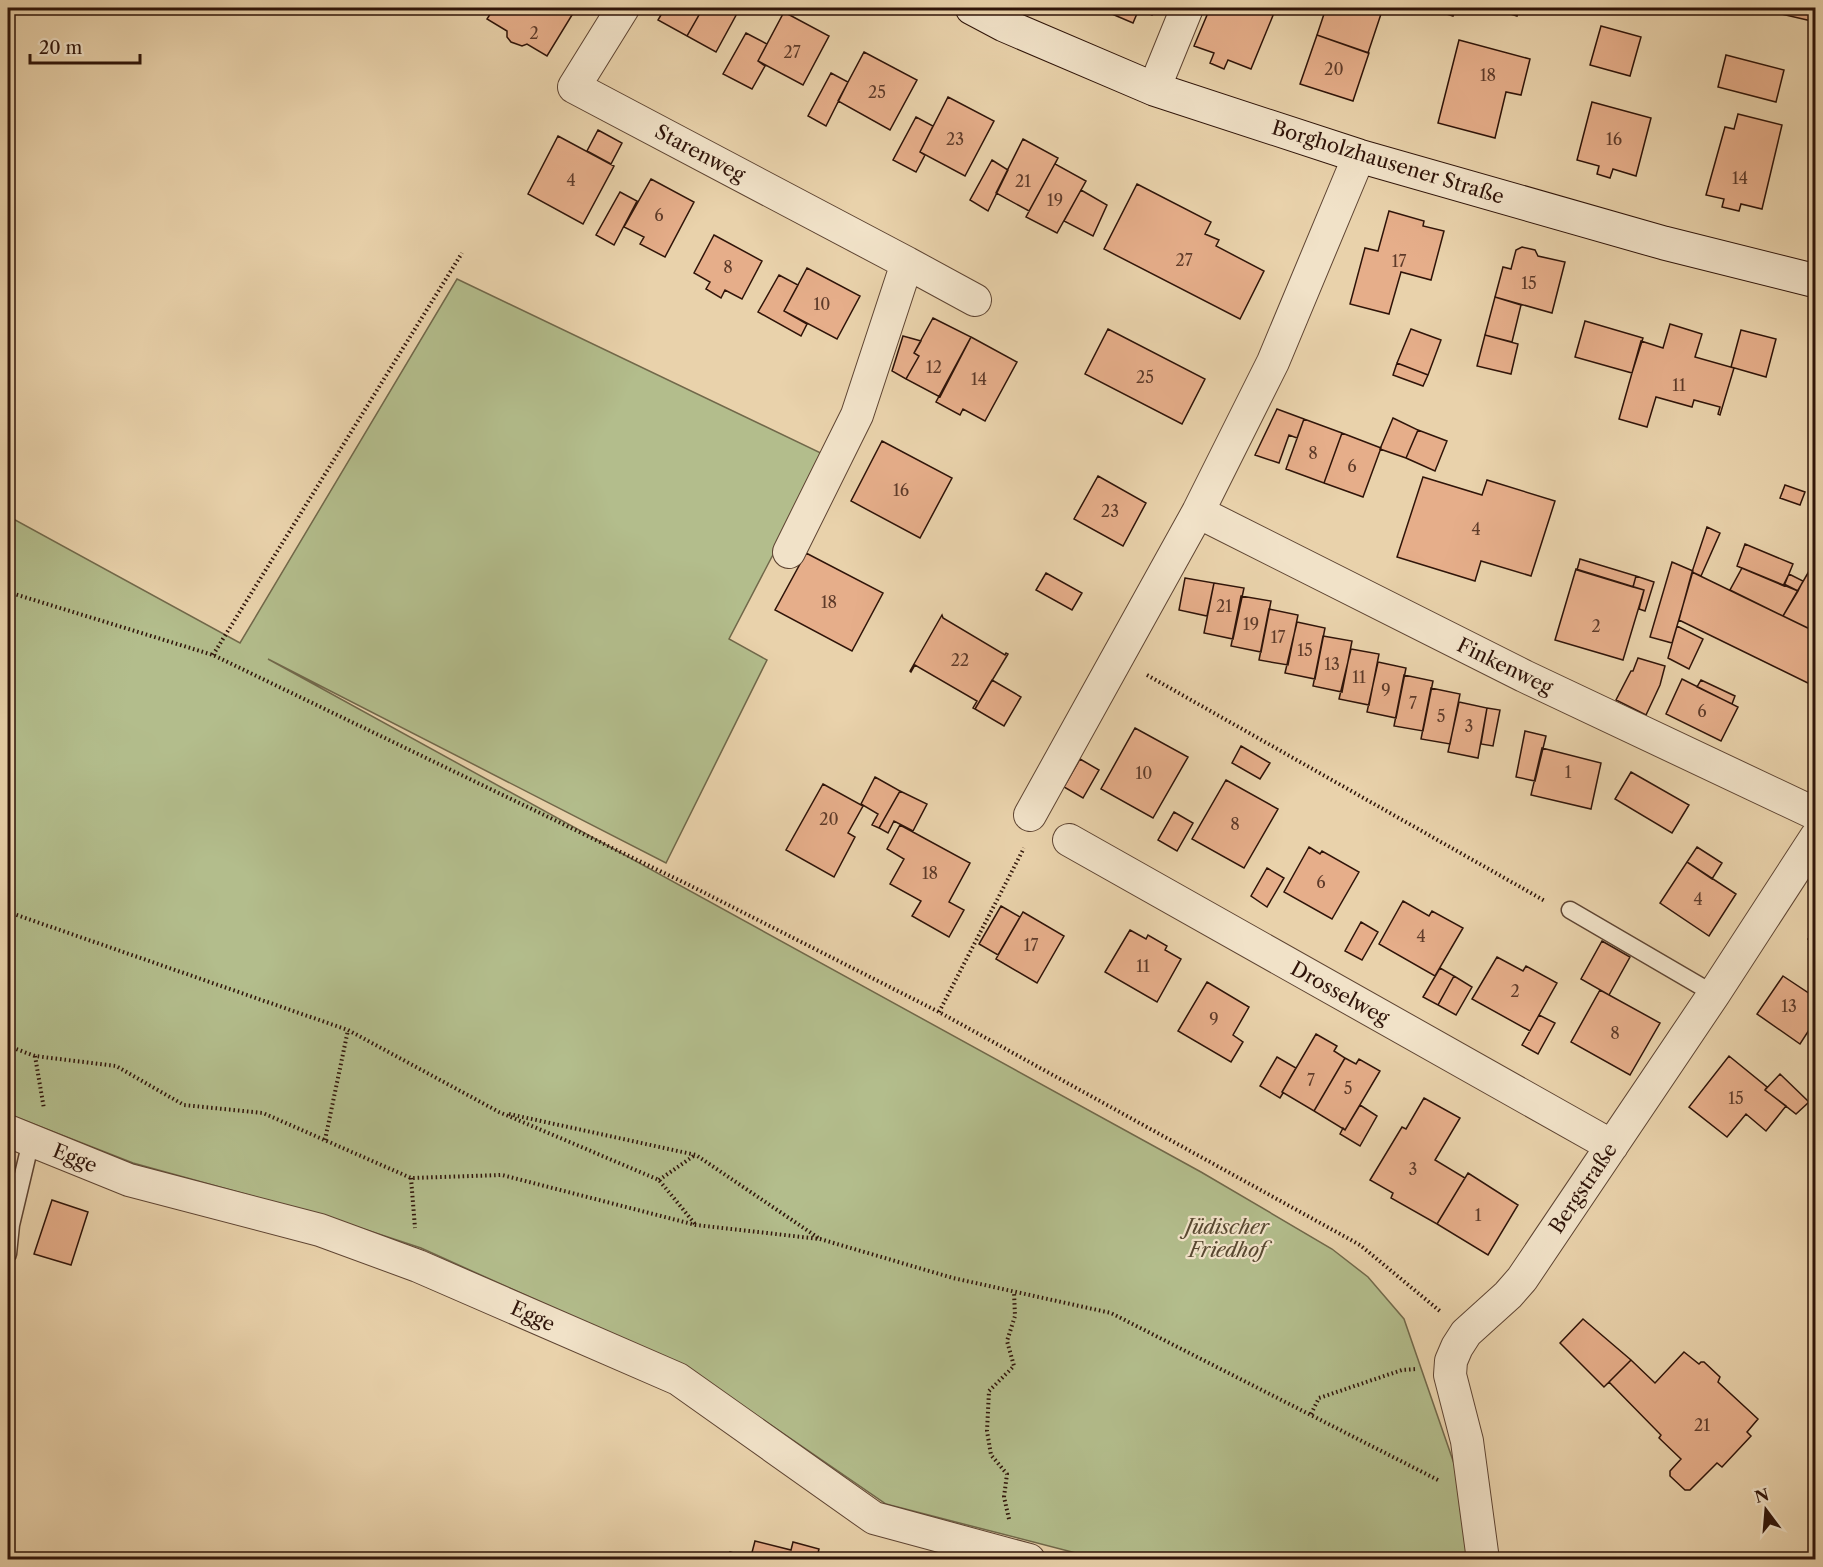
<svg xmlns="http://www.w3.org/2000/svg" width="1823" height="1567" font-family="'Libre Caslon Text',serif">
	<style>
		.green { fill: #b3bd8c; stroke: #71684a; stroke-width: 1.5 }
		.building { fill: #e6ae8a; stroke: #2f1409; stroke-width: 1.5 }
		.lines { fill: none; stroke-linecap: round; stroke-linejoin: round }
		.service-casing { stroke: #5e4432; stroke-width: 19 }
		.minor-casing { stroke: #5e4432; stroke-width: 34 }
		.secondary-casing { stroke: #2f1409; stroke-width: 35 }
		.path { stroke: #2f1409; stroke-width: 4; stroke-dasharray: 1.5 3; stroke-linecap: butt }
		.service { stroke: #f1e2c8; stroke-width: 16 }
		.minor { stroke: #f1e2c8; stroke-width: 32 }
		.secondary { stroke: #f1e2c8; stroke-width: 33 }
		.labels { text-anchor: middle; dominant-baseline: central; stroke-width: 4.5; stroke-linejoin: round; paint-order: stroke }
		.number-label { font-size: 16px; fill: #5d3a29 }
		.street-label { font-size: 20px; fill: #2f1409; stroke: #f1e2c8 }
		.park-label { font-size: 20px; font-style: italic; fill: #574730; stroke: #f1e2c8 }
	</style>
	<rect width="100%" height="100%" fill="#e9d2ab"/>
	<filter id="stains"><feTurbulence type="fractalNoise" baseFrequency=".00333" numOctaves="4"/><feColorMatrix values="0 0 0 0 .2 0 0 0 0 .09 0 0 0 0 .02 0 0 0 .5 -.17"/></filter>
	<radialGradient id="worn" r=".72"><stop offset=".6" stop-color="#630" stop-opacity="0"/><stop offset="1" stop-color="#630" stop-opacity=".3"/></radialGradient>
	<!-- green -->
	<path class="green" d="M457 279 825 455 729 639 767 660 666 863 268 659 1201 1172 1332 1249 1368 1277 1404 1319 1459 1478 1470 1559H1099L886 1504 689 1369 421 1248 321 1215 133 1163 8 1114V516L240 643Z"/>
	<!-- building -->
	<path class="building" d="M494 8H559L572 15 547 56 527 44 522 46 511 42 507 37V31L487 19Z
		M665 8H703L687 36 658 20Z
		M703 8H740L716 52 687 36Z
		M1104 8H1155L1152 15 1139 9 1133 23 1112 14 1113 11Z
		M1210 8H1265V9L1274 13 1251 69 1228 60 1224 69 1210 63 1214 53 1194 46Z
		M1326 8H1383L1368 53 1317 35Z
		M1428 8H1456L1453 16Z
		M1499 8H1520L1517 16 1498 10Z
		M1755 8H1816V22Z
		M784 12 829 36 803 85 758 61Z
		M1601 26 1641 37 1630 76 1590 65Z
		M746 33 767 44 758 61 765 66 752 89 723 74Z
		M1317 35 1369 53 1353 101 1300 84Z
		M1459 40 1530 59 1521 95 1506 92 1495 138 1438 123Z
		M864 52 917 80 890 130 838 101Z
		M1726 55 1784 70 1776 102 1718 87Z
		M831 73 848 82 826 126 808 116Z
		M948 97 994 121 965 176 920 152Z
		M1592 102 1651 118 1636 176 1613 169 1610 178 1597 174 1599 166 1577 160Z
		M1738 114 1782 125 1762 209 1741 204 1739 211 1722 207 1724 199 1706 195 1725 127 1734 129Z
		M916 117 933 126 920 152 925 155 916 172 893 160Z
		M598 130 622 143 611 164 587 151Z
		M558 136 614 166 583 224 528 194Z
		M1023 139 1058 158 1029 211 996 193Z
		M1058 158 1055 164 1086 181 1057 233 1026 217Z
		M992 160 1008 170 988 211 970 200Z
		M651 179 694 202 665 257 640 244 644 237 624 227Z
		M1137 184 1211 222 1205 234 1219 240 1216 246 1264 271 1240 319 1104 249Z
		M1081 190 1107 205 1093 236 1064 221Z
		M620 192 637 201 614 245 596 235Z
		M1389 211 1424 221 1423 226 1444 231 1431 280 1401 272 1389 314 1350 304 1365 248 1378 251Z
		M714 235 762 261 742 299 725 290 721 298 706 289 710 282 694 273Z
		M1522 247 1535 250 1538 256 1565 262 1552 313 1495 297 1503 267 1511 269 1516 250Z
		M807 268 860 296 837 339 784 311Z
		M779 275 798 285 784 311 807 324 801 336 758 312Z
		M1495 297 1521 305 1512 342 1485 335Z
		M933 318 971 337 940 397 906 379 919 356 914 353Z
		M1585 321 1643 338 1632 373 1575 357Z
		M1670 324 1702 334 1695 357 1734 368 1720 415 1718 414 1720 407 1694 400 1692 407 1656 397 1647 427 1619 419 1641 341 1663 348Z
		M1108 329 1205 379 1182 424 1085 374Z
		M1411 329 1441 340 1428 375 1397 363Z
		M1741 330 1776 339 1766 377 1731 367Z
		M1485 335 1518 344 1511 374 1477 366Z
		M903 336 921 341 914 353 919 356 906 379 892 371Z
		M971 337 1017 362 985 421 963 409 960 415 936 402Z
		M1397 363 1428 375 1423 386 1393 375Z
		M1277 409 1304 419 1297 438 1289 435 1279 463 1255 455Z
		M1393 418 1418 430 1406 458 1380 449Z
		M1304 419 1342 433 1324 483 1286 469Z
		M1418 430 1447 441 1435 471 1406 458Z
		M1342 433 1381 448 1363 497 1324 483Z
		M882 441 952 478 920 538 851 501Z
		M1098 476 1146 503 1123 546 1074 519Z
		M1423 477 1482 495 1487 480 1555 501 1531 576 1481 561 1475 581 1397 557Z
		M1785 485 1805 492 1800 505 1780 498Z
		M1707 527 1720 533 1701 576 1692 572Z
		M1745 544 1793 564 1784 586 1737 566Z
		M806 553 883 593 852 651 775 610Z
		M1580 559 1636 576 1633 587 1577 570Z
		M1816 559V632L1783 616Z
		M1672 562 1693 571 1672 643 1650 637Z
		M1742 568 1798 591 1783 616 1730 590Z
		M1576 569 1644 590 1623 660 1555 640Z
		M1692 572 1816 632V687L1679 620Z
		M1046 573 1082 593 1072 610 1036 590Z
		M1789 574 1803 581 1798 591 1784 584Z
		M1636 576 1654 582 1645 611 1639 609 1644 590 1633 587Z
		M1185 578 1214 583 1207 616 1179 610Z
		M1214 583 1244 588 1233 639 1204 633Z
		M1241 596 1271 601 1261 652 1231 646Z
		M1269 609 1298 615 1288 665 1259 660Z
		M942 615 943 618 1005 655 1006 653 1008 654 975 709 973 708 977 701 915 665 911 672 910 671Z
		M1297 622 1325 628 1315 679 1285 673Z
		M1677 626 1703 639 1689 669 1668 658Z
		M1323 636 1352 641 1342 692 1313 686Z
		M1351 649 1379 654 1369 705 1339 699Z
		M1638 658 1665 666 1660 685 1646 715 1616 700 1631 671H1633Z
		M1378 662 1406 668 1396 718 1367 712Z
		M1404 675 1433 681 1423 731 1394 726Z
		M1682 679 1738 707 1721 741 1666 714Z
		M992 680 1021 697 1004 726 975 709Z
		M1701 680 1735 696 1732 704 1697 687Z
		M1431 688 1460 694 1450 744 1421 739Z
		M1459 702 1487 708 1478 758 1448 752Z
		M1487 708 1500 710 1493 746 1481 744Z
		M1135 728 1188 757 1153 818 1101 789Z
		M1525 731 1546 736 1535 781 1516 777Z
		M1241 746 1270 763 1260 779 1232 763Z
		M1542 748 1601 763 1591 809 1531 795Z
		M1080 759 1099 770 1083 798 1064 787Z
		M1631 772 1689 805 1672 833 1615 799Z
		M875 777 900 791 879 828 872 825 878 814 861 804Z
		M1226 780 1278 809 1244 868 1192 839Z
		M823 784 863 806 848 833 855 837 834 877 786 850Z
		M900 791 927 804 913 831 894 821 888 833 879 828Z
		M1174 812 1193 823 1177 851 1158 840Z
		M900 825 970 863 949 902 964 910 949 937 912 916 921 901 890 884 904 859 887 849Z
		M1309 847 1320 854 1322 851 1359 872 1332 919 1284 892Z
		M1697 847 1722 863 1712 879 1687 862Z
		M1687 862 1736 894 1709 936 1660 903Z
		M1267 868 1284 878 1267 907 1251 896Z
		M1403 901 1429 916 1432 911 1463 928 1435 976 1379 944Z
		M1001 906 1020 917 998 955 979 944Z
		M1023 912 1064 936 1037 983 996 959Z
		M1361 922 1378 932 1362 960 1345 951Z
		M1816 928V944L1808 939Z
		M1130 930 1146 939 1148 935 1167 946 1165 950 1181 959 1157 1002 1105 972Z
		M1602 941 1630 957 1609 995 1581 979Z
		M1497 957 1523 971 1526 966 1557 983 1530 1031 1472 999Z
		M1440 968 1454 976 1438 1005 1423 997Z
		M1454 976 1472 987 1456 1015 1438 1005Z
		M1783 976 1816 998V1034L1809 1030 1800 1044 1757 1014Z
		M1207 982 1249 1007 1233 1035 1243 1042 1231 1062 1178 1031Z
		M1600 990 1660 1023 1630 1075 1571 1042Z
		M1539 1015 1555 1023 1538 1054 1522 1045Z
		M1316 1034 1337 1046 1334 1051 1345 1058 1314 1111 1282 1092Z
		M1729 1056 1767 1087 1765 1090 1786 1106 1766 1131 1746 1114 1727 1137 1689 1107Z
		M1277 1057 1296 1068 1282 1092 1283 1093 1280 1098 1260 1086Z
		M1345 1058 1356 1064 1359 1059 1380 1071 1345 1130 1314 1111Z
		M1780 1074 1809 1102 1796 1114 1765 1090Z
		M1424 1098 1460 1118 1435 1160 1465 1178 1437 1224 1391 1198 1393 1193 1370 1180 1402 1127 1406 1129Z
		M1360 1105 1377 1116 1360 1146 1340 1134 1343 1128 1345 1130Z
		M1468 1173 1518 1205 1488 1255 1437 1224Z
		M52 1200 88 1212 71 1265 34 1254Z
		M1583 1319 1631 1360 1604 1387 1560 1343Z
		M1684 1352 1699 1364 1701 1362H1704L1720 1377 1718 1382 1758 1419 1747 1432 1751 1436 1722 1467 1717 1463 1690 1490H1685L1670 1476V1471L1681 1459 1659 1438 1661 1435 1609 1382 1631 1360 1655 1383Z
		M755 1541 791 1550 793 1542 819 1549 817 1557 826 1560H750Z
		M730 1552 751 1558 750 1560H728Z"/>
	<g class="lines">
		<!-- service casing -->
		<g class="service-casing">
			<path id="service" d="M1570 910 1714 994
				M8 1254 11 1225 31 1141"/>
		</g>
		<!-- minor casing -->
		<g class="minor-casing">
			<path id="minor" d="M623 8 574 87 907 263 857 415 789 552
				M1154 89 1187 8
				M907 263 975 300
				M1198 512 1524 676 1816 814
				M1030 815 1198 512 1273 362 1359 156
				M1069 840 1612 1146
				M8 1131 129 1180 320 1230 418 1266 678 1379 874 1518 1029 1560
				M1483 1560 1467 1441 1450 1375 1451 1361 1457 1347 1466 1333 1508 1295 1522 1279 1714 994 1816 837"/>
		</g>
		<!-- secondary casing -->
		<g class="secondary-casing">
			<path id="secondary" d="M972 8 1004 25 1154 89 1359 156 1664 243 1816 281"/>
		</g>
		<!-- path -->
		<path class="path" d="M8 592 213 655 689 885 939 1012 1360 1245 1441 1312
			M213 655 462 253
			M1147 675 1545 901
			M8 912 348 1030 499 1112 659 1180 695 1224
			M939 1012 1024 848
			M8 1046 35 1056 116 1066 184 1105 263 1113 411 1178 502 1175 696 1225 820 1239 953 1278 1111 1313 1438 1480
			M35 1056 44 1109
			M509 1114 696 1155 820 1239
			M325 1140 348 1030
			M411 1178 415 1228
			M659 1180 695 1155
			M1311 1414 1319 1398 1402 1370 1416 1369
			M1009 1519 1004 1497 1007 1474 991 1455 987 1431 989 1391 1014 1366 1007 1341 1015 1316 1014 1292"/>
		<!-- service -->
		<use href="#service" class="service"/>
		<!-- minor -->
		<use href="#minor" class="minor"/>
		<!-- secondary -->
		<use href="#secondary" class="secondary"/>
	</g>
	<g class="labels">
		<!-- number labels -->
		<g class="number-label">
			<text x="534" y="33">2</text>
			<text x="792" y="52">27</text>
			<text x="1334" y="69">20</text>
			<text x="1488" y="75">18</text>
			<text x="877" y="92">25</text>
			<text x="955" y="139">23</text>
			<text x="1614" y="139">16</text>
			<text x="1740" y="178">14</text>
			<text x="571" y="180">4</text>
			<text x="1023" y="181">21</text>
			<text x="1055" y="200">19</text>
			<text x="659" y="215">6</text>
			<text x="1184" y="260">27</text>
			<text x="1399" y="261">17</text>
			<text x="728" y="267">8</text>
			<text x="1529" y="283">15</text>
			<text x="822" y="304">10</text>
			<text x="934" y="367">12</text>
			<text x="1145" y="377">25</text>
			<text x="979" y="379">14</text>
			<text x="1679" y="385">11</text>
			<text x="1313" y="453">8</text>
			<text x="1352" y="466">6</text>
			<text x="901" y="490">16</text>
			<text x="1110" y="511">23</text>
			<text x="1476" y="529">4</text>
			<text x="829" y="602">18</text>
			<text x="1224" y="606">21</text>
			<text x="1251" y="624">19</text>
			<text x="1596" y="626">2</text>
			<text x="1278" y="637">17</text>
			<text x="1305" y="650">15</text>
			<text x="960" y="660">22</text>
			<text x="1332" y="664">13</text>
			<text x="1359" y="677">11</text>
			<text x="1386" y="690">9</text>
			<text x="1413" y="703">7</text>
			<text x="1702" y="711">6</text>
			<text x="1441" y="716">5</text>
			<text x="1469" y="726">3</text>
			<text x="1568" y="772">1</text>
			<text x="1144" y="773">10</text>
			<text x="829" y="819">20</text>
			<text x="1235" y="824">8</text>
			<text x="930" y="873">18</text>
			<text x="1321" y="882">6</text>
			<text x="1698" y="899">4</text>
			<text x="1421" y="936">4</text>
			<text x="1031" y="945">17</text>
			<text x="1143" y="966">11</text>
			<text x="1515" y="991">2</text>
			<text x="1789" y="1006">13</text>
			<text x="1214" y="1019">9</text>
			<text x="1615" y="1033">8</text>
			<text x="1311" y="1080">7</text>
			<text x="1348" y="1088">5</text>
			<text x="1736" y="1098">15</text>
			<text x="1413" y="1169">3</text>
			<text x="1478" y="1215">1</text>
			<text x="1702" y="1425">21</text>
		</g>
		<!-- street labels -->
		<g class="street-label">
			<text transform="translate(700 153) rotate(28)">Starenweg</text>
			<text transform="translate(1388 162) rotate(17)">Borgholzhausener Straße</text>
			<text transform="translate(1505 666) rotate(26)">Finkenweg</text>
			<text transform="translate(1340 993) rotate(29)">Drosselweg</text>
			<text transform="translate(75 1158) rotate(22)">Egge</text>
			<text transform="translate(1583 1188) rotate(-56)">Bergstraße</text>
			<text transform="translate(533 1316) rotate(24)">Egge</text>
		</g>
		<!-- park labels -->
		<g class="park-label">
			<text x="1227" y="1227">Jüdischer<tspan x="1227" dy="23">Friedhof</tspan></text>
		</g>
	</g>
	<!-- margin -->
	<rect width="1823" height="1567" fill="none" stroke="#e9d2ab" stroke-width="30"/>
	<rect x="9" y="9" width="1805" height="1549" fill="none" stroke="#2f1409" stroke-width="3"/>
	<rect x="15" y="15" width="1793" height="1537" fill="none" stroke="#2f1409" stroke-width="1.5"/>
	<!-- north arrow -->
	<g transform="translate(1766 1510) rotate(344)" stroke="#f1e2c8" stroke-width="4.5" paint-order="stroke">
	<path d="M0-4.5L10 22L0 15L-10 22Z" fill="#2f1409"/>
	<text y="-9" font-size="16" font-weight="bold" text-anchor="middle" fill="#2f1409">N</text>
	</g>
	<!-- scale -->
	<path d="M30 54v9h110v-9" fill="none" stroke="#2f1409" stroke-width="3"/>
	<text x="39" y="54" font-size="18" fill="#2f1409" stroke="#f1e2c8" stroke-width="4.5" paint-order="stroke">20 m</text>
	<rect width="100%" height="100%" filter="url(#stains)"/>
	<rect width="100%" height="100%" fill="url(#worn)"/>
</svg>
